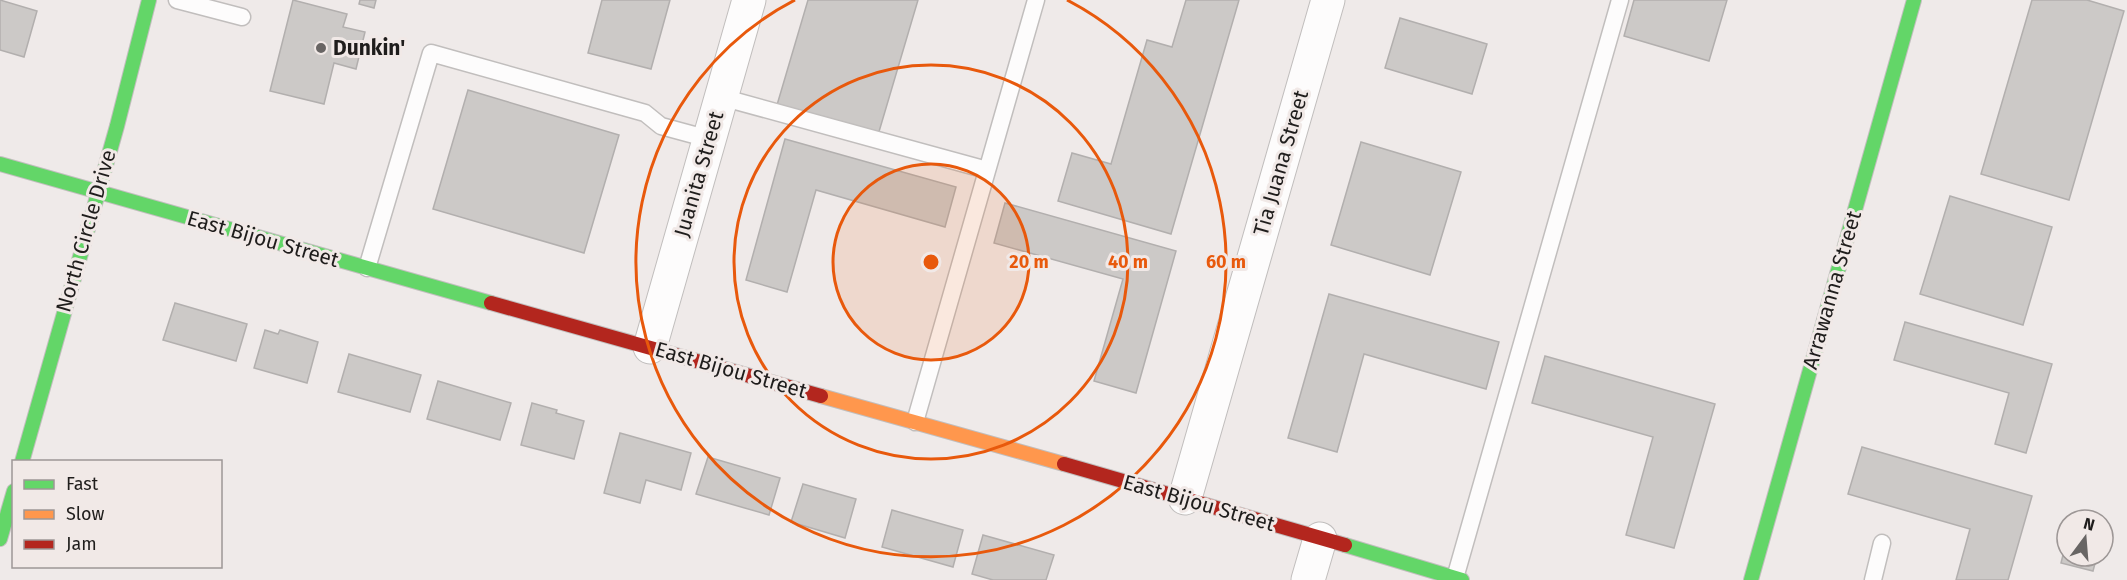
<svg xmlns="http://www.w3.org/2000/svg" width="2127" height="580" font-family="'Fira Sans',sans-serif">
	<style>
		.building { fill: #ccc9c7; stroke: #b2afae; stroke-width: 1.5 }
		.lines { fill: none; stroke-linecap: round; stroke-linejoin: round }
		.lane-casing { stroke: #c1bebd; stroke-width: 19 }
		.street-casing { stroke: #c1bebd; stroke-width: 35 }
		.fast-casing { stroke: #c1bebd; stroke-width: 16 }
		.slow-casing { stroke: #c1bebd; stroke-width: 16 }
		.jam-casing { stroke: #c1bebd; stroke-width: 16 }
		.lane { stroke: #fdfcfc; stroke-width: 16 }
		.street { stroke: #fdfcfc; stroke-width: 33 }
		.fast { stroke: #63d668; stroke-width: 14 }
		.slow { stroke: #ff974d; stroke-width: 14 }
		.jam { stroke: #b3261e; stroke-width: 14 }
		.ring { fill: none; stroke: #e8590c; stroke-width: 3 }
		.poi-dot { fill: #686564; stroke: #f1e9e7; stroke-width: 2 }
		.labels { text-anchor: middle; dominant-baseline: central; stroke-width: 6; stroke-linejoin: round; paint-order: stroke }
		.poi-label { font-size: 21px; font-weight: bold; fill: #1f1d1c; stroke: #f1e9e7; text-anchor: start }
		.street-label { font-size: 21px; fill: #1f1d1c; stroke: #f1e9e7 }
		.centre { fill: #e8590c; stroke: #f1e9e7; stroke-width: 3 }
		.ring-label { font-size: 18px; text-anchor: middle; font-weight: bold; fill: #e8590c; stroke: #f1e9e7; stroke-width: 6; stroke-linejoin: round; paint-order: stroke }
	</style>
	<rect width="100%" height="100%" fill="#efeae9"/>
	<!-- building -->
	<path class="building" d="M0 0 37 11 24 57 0 50Z
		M293 0 347 14 343 27 365 32 356 69 334 63 324 104 270 91Z
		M360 0H376L374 8 359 4Z
		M602 0H670L651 69 588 53Z
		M808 0H918L878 135 777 105Z
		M1186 0H1239L1171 234 1058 201 1072 153 1111 164 1147 40 1172 47Z
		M1634 0H1727L1709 61 1624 36Z
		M2032 0H2087L2124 11 2069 200 1981 174Z
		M1400 18 1487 44 1472 94 1385 68Z
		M468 90 619 135 584 253 433 209Z
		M785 139 956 187 945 227 816 190 787 292 746 280Z
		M1361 142 1461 172 1430 275 1331 245Z
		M1950 196 2052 227 2023 325 1920 294Z
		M1005 203 1176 251 1136 393 1094 381 1123 279 994 243Z
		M1329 294 1499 342 1486 389 1364 354 1337 452 1288 438Z
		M175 303 247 324 236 361 163 340Z
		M1905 322 2052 364 2026 453 1995 444 2009 393 1894 360Z
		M265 330 278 334 280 330 318 342 307 383 254 368Z
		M349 354 421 375 410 412 338 392Z
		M1545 356 1715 404 1674 548 1626 535 1653 437 1532 403Z
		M438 381 511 403 500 440 427 419Z
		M532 403 557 410 556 413 584 421 574 459 521 445Z
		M620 433 691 453 681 490 646 480 640 503 604 493Z
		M1862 447 2032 496 2008 580H1956L1970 529 1848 494Z
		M708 457 780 478 769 515 696 494Z
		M803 484 856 499 845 538 791 522Z
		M892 510 963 530 953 567 882 547Z
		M983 535 1054 555 1046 580H993L972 574Z
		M2067 539V556H2097L2093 571 2061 563Z"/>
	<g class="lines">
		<!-- lane casing -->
		<g class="lane-casing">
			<path id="lane" d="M177 0 242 17
				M721 97 987 170
				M367 268 431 53 645 113 661 126 709 139
				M915 422 1036 0
				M1455 578 1620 0
				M1873 580 1882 543"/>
		</g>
		<!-- street casing -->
		<g class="street-casing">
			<path id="street" d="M650 347 749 0
				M1185 498 1328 0
				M1308 580 1320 539"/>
		</g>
		<!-- fast casing -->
		<g class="fast-casing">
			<path id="fast" d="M0 164 491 303
				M22 462 117 126 149 0
				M0 539 14 491
				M1345 545 1462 580
				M1751 580 1914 0"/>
		</g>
		<!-- slow casing -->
		<g class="slow-casing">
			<path id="slow" d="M821 396 1064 464"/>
		</g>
		<!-- jam casing -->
		<g class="jam-casing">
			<path id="jam" d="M491 303 821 396
				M1064 464 1345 545"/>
		</g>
		<!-- lane -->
		<use href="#lane" class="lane"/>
		<!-- street -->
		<use href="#street" class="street"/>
		<!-- fast -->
		<use href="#fast" class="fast"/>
		<!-- slow -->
		<use href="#slow" class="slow"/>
		<!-- jam -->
		<use href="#jam" class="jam"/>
	</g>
	<!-- distance rings -->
	<circle cx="931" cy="262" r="98" fill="#e8590c" fill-opacity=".12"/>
	<g class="ring">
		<circle cx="931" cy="262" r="98"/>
		<circle cx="931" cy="262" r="197"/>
		<path d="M1067 0A295 295 0 1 1 795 0"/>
	</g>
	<!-- markers -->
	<circle class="poi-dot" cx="321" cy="48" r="6"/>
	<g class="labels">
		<!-- poi labels -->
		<g class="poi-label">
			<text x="333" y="48">Dunkin'</text>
		</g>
		<!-- street labels -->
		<g class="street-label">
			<text transform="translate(1281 163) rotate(-74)">Tia Juana Street</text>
			<text transform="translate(699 174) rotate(-74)">Juanita Street</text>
			<text transform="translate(86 231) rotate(-74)">North Circle Drive</text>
			<text transform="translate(263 239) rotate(16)">East Bijou Street</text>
			<text transform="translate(1832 290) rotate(-74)">Arrawanna Street</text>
			<text transform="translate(731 370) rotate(16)">East Bijou Street</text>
			<text transform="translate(1199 503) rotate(16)">East Bijou Street</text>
		</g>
	</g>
	<circle cx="931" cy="262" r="9" class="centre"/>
	<g class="ring-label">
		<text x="1029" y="268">20 m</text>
		<text x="1128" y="268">40 m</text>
		<text x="1226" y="268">60 m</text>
	</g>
	<!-- legend -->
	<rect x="12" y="460" width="210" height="108" fill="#f1e9e7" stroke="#9d9796" stroke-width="1.5"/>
	<rect x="24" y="480" width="30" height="9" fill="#63d668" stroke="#9d9796" stroke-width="1.5"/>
	<text x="66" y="490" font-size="18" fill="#1f1d1c">Fast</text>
	<rect x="24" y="510" width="30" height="9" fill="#ff974d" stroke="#9d9796" stroke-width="1.5"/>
	<text x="66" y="520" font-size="18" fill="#1f1d1c">Slow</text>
	<rect x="24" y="540" width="30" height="9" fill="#b3261e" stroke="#9d9796" stroke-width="1.5"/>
	<text x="66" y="550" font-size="18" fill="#1f1d1c">Jam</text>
	<!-- north arrow -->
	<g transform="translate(2085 538) rotate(16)"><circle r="28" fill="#f1e9e7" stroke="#9d9796" stroke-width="1.5"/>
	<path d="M0-4.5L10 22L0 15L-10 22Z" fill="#686564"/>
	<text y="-9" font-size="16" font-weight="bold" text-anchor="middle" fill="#1f1d1c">N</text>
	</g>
</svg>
